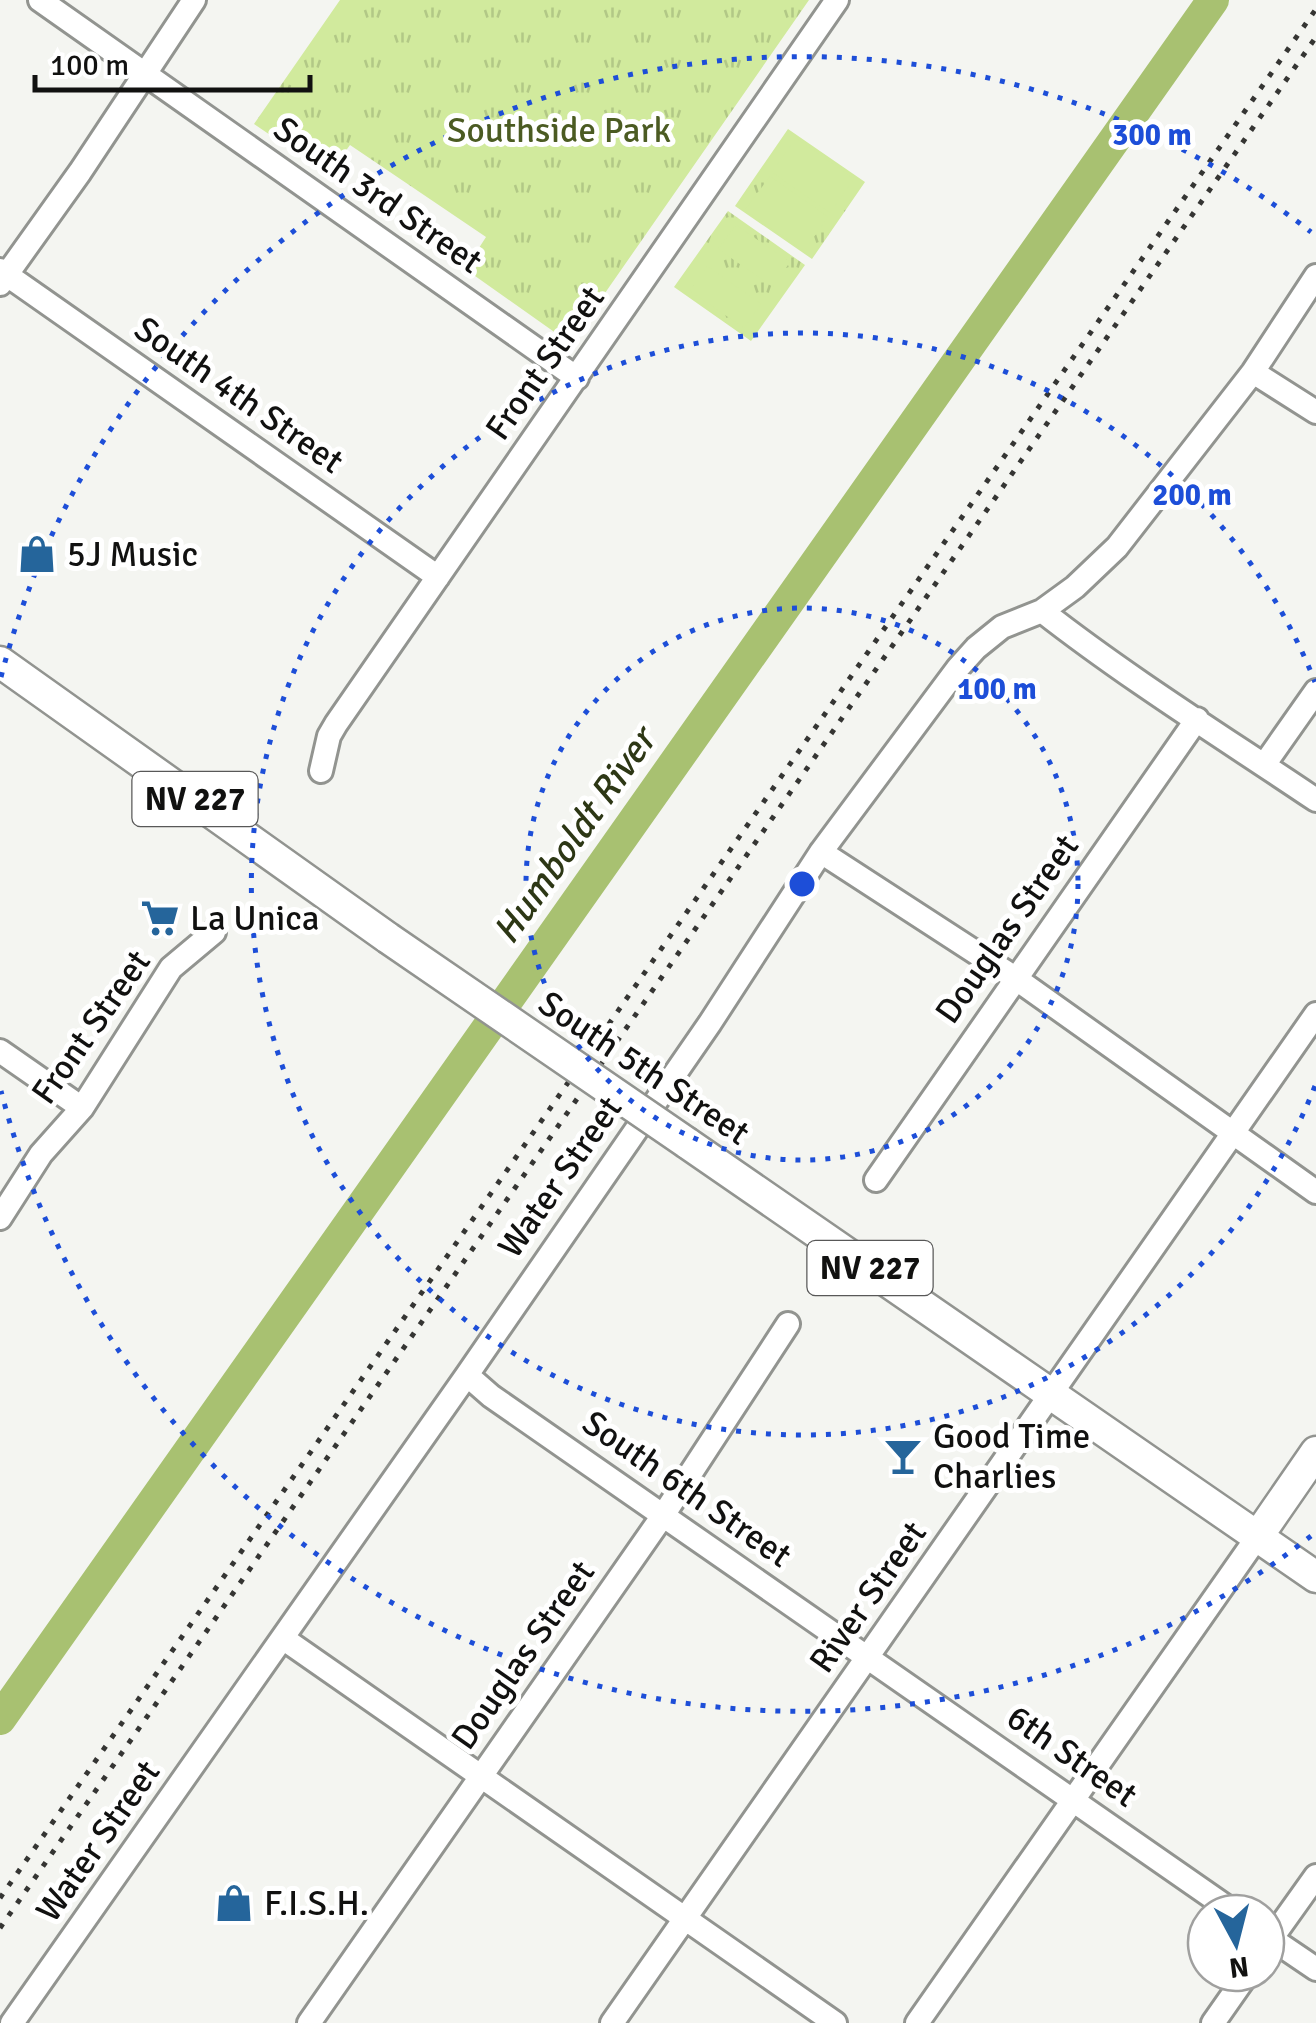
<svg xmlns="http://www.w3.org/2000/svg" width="1316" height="2023" font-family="Signika,sans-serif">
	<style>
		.grass { fill: url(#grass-tufts) }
		.pitch { fill: #d1ea9d }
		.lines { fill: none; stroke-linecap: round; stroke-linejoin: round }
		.river { stroke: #a8c171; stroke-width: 32 }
		.minor-casing { stroke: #929490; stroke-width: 28 }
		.major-casing { stroke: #929490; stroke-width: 35 }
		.minor { stroke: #fff; stroke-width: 22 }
		.major { stroke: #fff; stroke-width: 30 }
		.rail { stroke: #353533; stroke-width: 5; stroke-dasharray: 5 10; stroke-linecap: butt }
		.major-bridge-casing { stroke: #929490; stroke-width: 35; stroke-linecap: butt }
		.major-bridge { stroke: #fff; stroke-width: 30 }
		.ring { fill: none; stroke: #1d4ed8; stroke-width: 5; stroke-dasharray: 5 10 }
		.labels { text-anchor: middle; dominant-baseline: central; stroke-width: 10; stroke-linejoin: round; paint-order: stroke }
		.shield { fill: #fff; stroke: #585858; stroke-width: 2.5 }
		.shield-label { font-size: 32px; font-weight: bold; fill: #111110 }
		.park-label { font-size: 35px; fill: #4b5b22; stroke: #fff }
		.street-label { font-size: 35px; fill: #111110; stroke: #fff }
		.poi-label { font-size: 35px; fill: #111110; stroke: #fff; text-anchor: start }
		.water-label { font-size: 38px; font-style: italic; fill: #2d3715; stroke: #fff }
		.centre { fill: #1d4ed8; stroke: #fff; stroke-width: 5 }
		.ring-label { font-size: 30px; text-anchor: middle; font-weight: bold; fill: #1d4ed8; stroke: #fff; stroke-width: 10; stroke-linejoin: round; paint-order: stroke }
	</style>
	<defs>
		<pattern id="grass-tufts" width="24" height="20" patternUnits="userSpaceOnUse" patternTransform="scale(2.5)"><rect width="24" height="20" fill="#d1ea9d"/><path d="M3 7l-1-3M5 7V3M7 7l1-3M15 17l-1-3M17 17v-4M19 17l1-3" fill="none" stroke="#b2c886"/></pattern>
	</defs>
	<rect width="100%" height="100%" fill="#f4f5f1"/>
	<!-- grass -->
	<path class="grass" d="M340 0H809L573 339 567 341 468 271V265L486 237 350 145 331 171 326 173 254 124Z
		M788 129 865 182 812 259 735 206Z
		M728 211 805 265 751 341 674 287Z"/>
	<!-- pitch -->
	<path class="pitch" d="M796 138 854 179 830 213 772 172Z
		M770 176 828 217 804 251 745 210Z
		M736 225 790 262 773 287 718 249Z
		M707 266 761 304 744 328 690 291Z"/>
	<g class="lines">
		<!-- river -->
		<path class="river" d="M0 1719 1213 0"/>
		<!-- minor casing -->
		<g class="minor-casing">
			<path id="minor" d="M40 0 577 378
				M0 270 438 577
				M0 284 80 172 194 0
				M1253 372 1316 412
				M1042 611C1129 679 1224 738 1316 800
				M1264 765 1316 691
				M321 771 329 736 336 724 837 0
				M821 852 1015 978 1316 1192
				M0 1051 82 1108
				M876 1180 1197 719
				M0 1218 41 1154 82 1108 171 968 214 932
				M467 1375 491 1396 1235 1913
				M284 1639 835 2023
				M1266 1935 1316 1969
				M1266 1946 1316 1876
				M12 2023 467 1375 710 1023 821 852 958 668 976 648 1002 627 1042 611 1075 587 1117 547 1253 372 1316 276
				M309 2023 664 1514 788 1324
				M612 2023 1316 1014
				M917 2023 1258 1536
				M1213 2023 1248 1973"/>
		</g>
		<!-- major casing -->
		<g class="major-casing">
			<path id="major" d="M0 662 388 938
				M687 1143 1316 1577
				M1258 1536 1316 1452"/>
		</g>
		<!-- minor -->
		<use href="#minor" class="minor"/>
		<!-- major -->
		<use href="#major" class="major"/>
		<!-- rail -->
		<path class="rail" d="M0 1898 1316 9
			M0 1928 1316 37"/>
		<!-- major-bridge casing -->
		<g class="major-bridge-casing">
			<path id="major-bridge" d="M388 938 687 1143"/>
		</g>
		<!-- major-bridge -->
		<use href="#major-bridge" class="major-bridge"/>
	</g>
	<!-- distance rings -->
	<g class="ring">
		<circle cx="802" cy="884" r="276"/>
		<path d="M1315 1086A551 551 0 1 1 1315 682"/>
		<path d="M1311 1536A827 827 0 0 1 1 1091M1 677A827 827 0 0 1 1311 232"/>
	</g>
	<!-- icons -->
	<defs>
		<g id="shop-bare" transform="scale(3)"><path d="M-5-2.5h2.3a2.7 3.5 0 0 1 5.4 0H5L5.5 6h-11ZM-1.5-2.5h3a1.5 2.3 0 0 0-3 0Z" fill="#25659b" stroke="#fff" stroke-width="2.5" paint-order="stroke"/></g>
		<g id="supermarket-bare" transform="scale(3)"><path d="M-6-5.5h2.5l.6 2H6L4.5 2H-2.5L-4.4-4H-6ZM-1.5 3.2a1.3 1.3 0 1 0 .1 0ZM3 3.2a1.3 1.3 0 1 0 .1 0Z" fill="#25659b" stroke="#fff" stroke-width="2.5" paint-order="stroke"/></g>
		<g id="bar-bare" transform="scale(3)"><path d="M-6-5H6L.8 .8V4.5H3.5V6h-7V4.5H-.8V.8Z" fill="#25659b" stroke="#fff" stroke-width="2.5" paint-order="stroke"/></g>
	</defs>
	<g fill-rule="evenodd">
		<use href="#shop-bare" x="37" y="554"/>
		<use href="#supermarket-bare" x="160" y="918"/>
		<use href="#bar-bare" x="903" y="1456"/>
		<use href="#shop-bare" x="234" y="1903"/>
	</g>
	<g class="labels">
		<!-- shield labels -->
		<g class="shield">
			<rect x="132.5" y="772" width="125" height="54" rx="8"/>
			<rect x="807.5" y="1241" width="125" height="54" rx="8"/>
		</g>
		<g class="shield-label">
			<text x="195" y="799">NV 227</text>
			<text x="870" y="1268">NV 227</text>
		</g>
		<!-- park labels -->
		<g class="park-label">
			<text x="559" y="130">Southside Park</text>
		</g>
		<!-- street labels -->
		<g class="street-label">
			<text transform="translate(378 195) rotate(35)">South 3rd Street</text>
			<text transform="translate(545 363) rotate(-55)">Front Street</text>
			<text transform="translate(239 395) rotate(35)">South 4th Street</text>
			<text transform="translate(1007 929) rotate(-55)">Douglas Street</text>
			<text transform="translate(91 1027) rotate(-55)">Front Street</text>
			<text transform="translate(644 1068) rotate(34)">South 5th Street</text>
			<text transform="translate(560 1177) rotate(-55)">Water Street</text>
			<text transform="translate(687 1489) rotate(35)">South 6th Street</text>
			<text transform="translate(868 1597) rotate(-55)">River Street</text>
			<text transform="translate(523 1655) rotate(-55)">Douglas Street</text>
			<text transform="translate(1072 1756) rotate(35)">6th Street</text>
			<text transform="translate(98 1841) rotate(-55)">Water Street</text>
		</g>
		<!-- poi labels -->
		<g class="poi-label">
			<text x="67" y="554">5J Music</text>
			<text x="190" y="918">La Unica</text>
			<text x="933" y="1436">Good Time<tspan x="933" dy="40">Charlies</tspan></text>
			<text x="264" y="1903">F.I.S.H.</text>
		</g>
		<!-- water labels -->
		<g class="water-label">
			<text transform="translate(574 836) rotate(-55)">Humboldt River</text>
		</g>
	</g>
	<circle cx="802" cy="884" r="15" class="centre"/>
	<g class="ring-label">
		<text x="1152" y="145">300 m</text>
		<text x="1192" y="505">200 m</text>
		<text x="997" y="699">100 m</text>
	</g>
	<!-- north arrow -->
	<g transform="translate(1236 1943) rotate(173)"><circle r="48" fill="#ffffff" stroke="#a0a09f" stroke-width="2.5"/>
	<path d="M0-8L18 38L0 25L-18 38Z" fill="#25659b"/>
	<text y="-15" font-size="28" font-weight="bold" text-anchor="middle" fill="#111110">N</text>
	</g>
	<!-- scale -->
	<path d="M35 75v15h275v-15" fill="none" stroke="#111110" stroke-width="5"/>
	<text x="50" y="75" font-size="30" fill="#111110" stroke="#ffffff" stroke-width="8" paint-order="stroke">100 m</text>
</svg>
